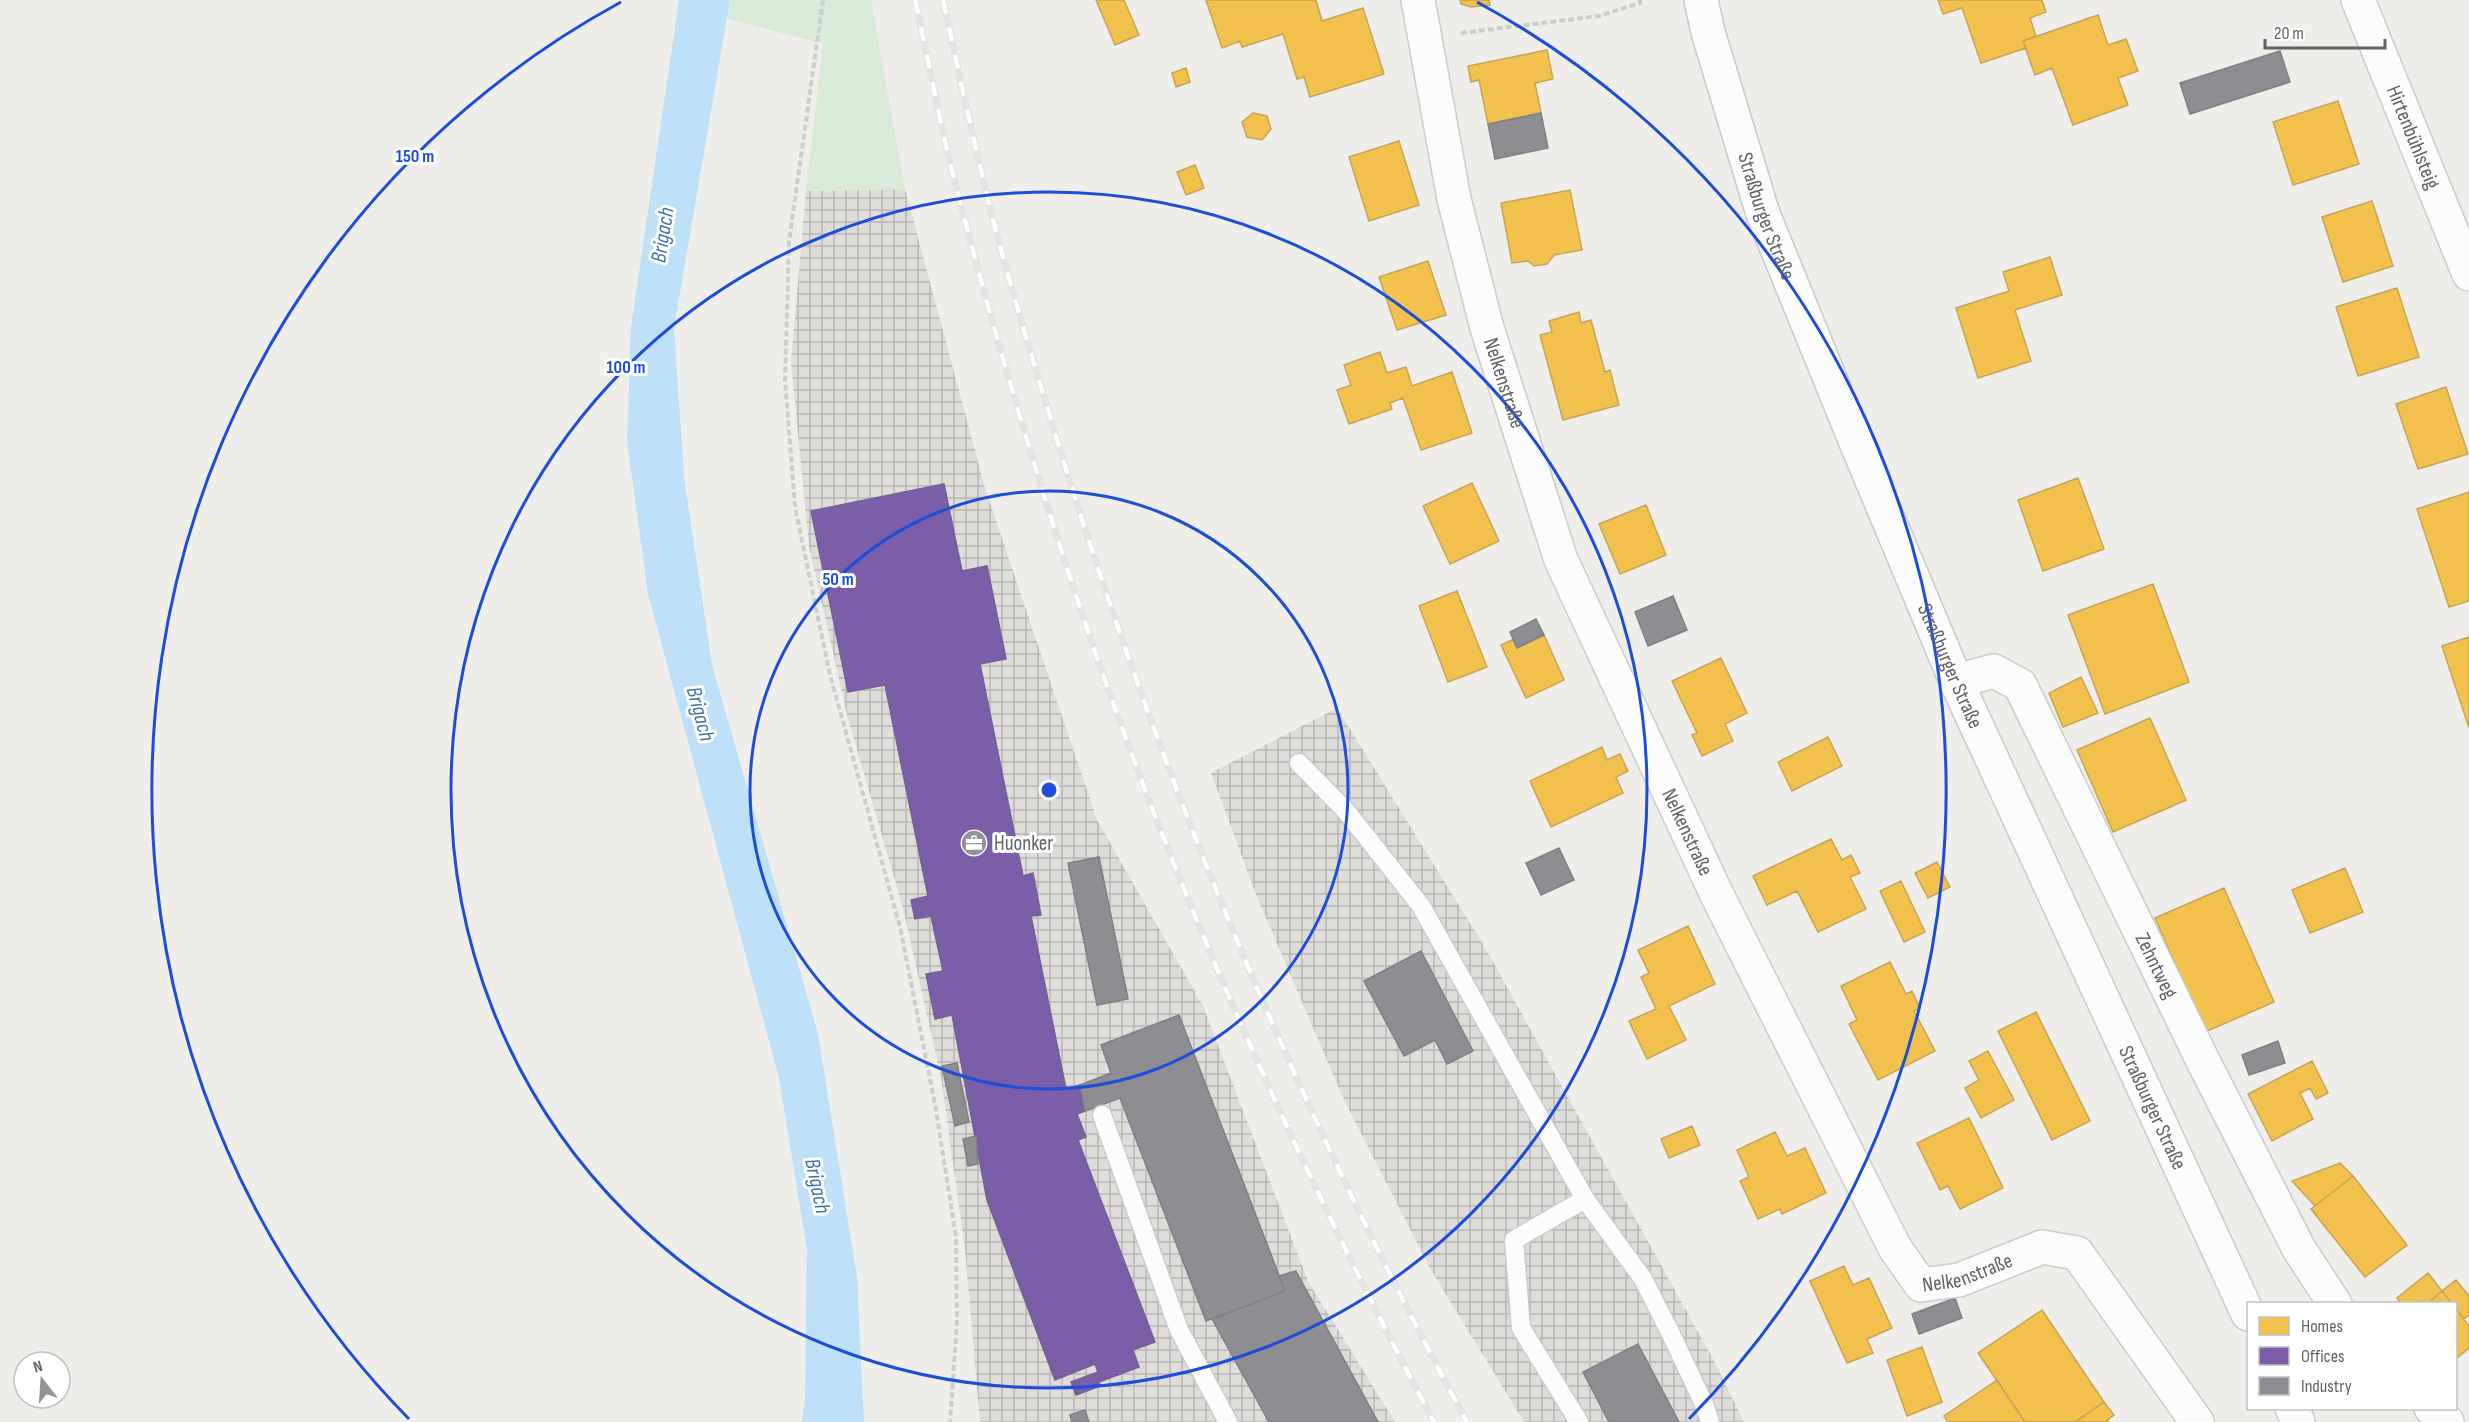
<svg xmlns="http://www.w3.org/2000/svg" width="2469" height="1422" font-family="'Sofia Sans Condensed',sans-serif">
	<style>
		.industrial { fill: url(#industrial-grid) }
		.grass { fill: #d8ebd6 }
		.water { fill: #bfe0f9 }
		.homes { fill: #f2c14e; stroke: #c6a556; stroke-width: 1.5 }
		.offices { fill: #7b5ea7; stroke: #736094; stroke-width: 1.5 }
		.industry { fill: #8d8d92; stroke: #7f8085; stroke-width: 1.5 }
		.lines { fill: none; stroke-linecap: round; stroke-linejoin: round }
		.lane-casing { stroke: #cbcccc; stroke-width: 21 }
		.street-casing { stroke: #cbcccc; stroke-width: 36 }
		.secondary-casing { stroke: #cacacb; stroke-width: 36 }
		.path { stroke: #cacfcc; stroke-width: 4; stroke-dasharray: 6 3; stroke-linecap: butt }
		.lane { stroke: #fdfcfc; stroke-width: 18 }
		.street { stroke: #fdfcfc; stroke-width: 33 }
		.secondary { stroke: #fdfcfc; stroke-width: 33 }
		.rail-casing { stroke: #e4e4e4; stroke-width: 7 }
		.rail { stroke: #fff; stroke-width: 4.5; stroke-dasharray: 14; stroke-linecap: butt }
		.ring { fill: none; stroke: #1d4ed8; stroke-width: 3 }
		.labels { text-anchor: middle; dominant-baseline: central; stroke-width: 6; stroke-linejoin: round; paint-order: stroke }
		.street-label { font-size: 21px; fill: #5f6368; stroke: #fff }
		.poi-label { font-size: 21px; fill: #5f6368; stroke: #fff; text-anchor: start }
		.water-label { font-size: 22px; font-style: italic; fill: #4174aa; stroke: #fff }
		.centre { fill: #1d4ed8; stroke: #fff; stroke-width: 3 }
		.ring-label { font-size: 18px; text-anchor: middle; font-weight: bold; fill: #1d4ed8; stroke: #fff; stroke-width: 6; stroke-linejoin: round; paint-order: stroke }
	</style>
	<defs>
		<pattern id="industrial-grid" width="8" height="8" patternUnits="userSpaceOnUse" patternTransform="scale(1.5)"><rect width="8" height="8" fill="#dfddda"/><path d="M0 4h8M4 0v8" fill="none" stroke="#b8b7b5"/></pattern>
	</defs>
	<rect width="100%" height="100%" fill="#efeeea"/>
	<!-- industrial -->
	<path class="industrial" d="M905 189 985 488 1097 820 1203 1006 1308 1281 1395 1422H980L965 1249 941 1077 903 908 847 715 809 546 791 362 806 191Z
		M1337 708 1483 944 1712 1357 1744 1422H1524L1431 1270 1344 1100 1257 897 1211 773Z"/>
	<!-- grass -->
	<path class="grass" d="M730 0H871L905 189 806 191 823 44 726 18Z"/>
	<!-- water -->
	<path class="water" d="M679 0H730L674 328 684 477 712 665 818 1034 857 1277 864 1422H802L805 1398 807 1250 779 1078 648 594 627 441 631 327Z"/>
	<!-- homes -->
	<path class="homes" d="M1096 0H1124L1139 35 1115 45Z
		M1206 0H1316L1322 21 1363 8 1384 74 1310 97 1304 77 1297 79 1283 34 1242 47 1240 41 1222 48Z
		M1460 0H1489L1490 5 1471 7 1461 4Z
		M1938 0H2042L2046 12 2030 18 2036 36 2023 41 2026 48 1981 63 1962 8 1943 14Z
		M2098 15 2108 45 2126 39 2138 71 2118 78 2128 105 2073 125 2052 68 2035 75 2023 41Z
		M1547 50 1553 79 1535 83 1541 113 1488 124 1479 80 1471 82 1468 66Z
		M1186 68 1190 82 1176 87 1172 73Z
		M2338 101 2359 164 2293 185 2273 122Z
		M1253 113 1267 116 1271 129 1262 140 1247 137 1242 122Z
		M1399 141 1419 205 1369 221 1349 157Z
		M1195 165 1204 188 1186 195 1177 172Z
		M1570 190 1582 250 1554 255 1547 264 1534 266 1528 261 1512 263 1501 203Z
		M2372 201 2393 266 2343 282 2322 217Z
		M2050 257 2062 295 2015 310 2031 361 1978 378 1956 308 2009 291 2003 272Z
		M1428 261 1446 315 1397 330 1379 277Z
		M2397 288 2419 357 2358 376 2336 307Z
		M1579 312 1581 323 1591 320 1605 372 1610 370 1619 405 1563 420 1540 335 1552 332 1549 321Z
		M1380 352 1387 373 1406 367 1412 386 1452 372 1472 433 1421 450 1403 398 1390 403 1392 409 1349 424 1337 390 1351 385 1344 365Z
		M2446 387 2468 454 2418 469 2396 404Z
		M2078 478 2104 549 2043 571 2018 500Z
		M1472 483 1499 541 1450 564 1423 506Z
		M2469 492V601L2449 607 2417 509Z
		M1646 505 1666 555 1620 574 1599 524Z
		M2153 584 2189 682 2105 714 2068 615Z
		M1457 591 1487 667 1448 682 1419 606Z
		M1544 635 1564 680 1526 698 1501 645 1514 639 1517 648Z
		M2469 637V728L2442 646Z
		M1721 658 1747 713 1725 724 1733 741 1702 756 1692 735 1697 733 1672 681Z
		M2081 677 2098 713 2063 727 2049 693Z
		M2150 718 2186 800 2113 832 2077 750Z
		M1828 737 1842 766 1792 791 1778 762Z
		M1602 747 1607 760 1620 754 1628 771 1616 777 1623 793 1551 827 1530 781Z
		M1831 839 1842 860 1851 855 1860 873 1850 877 1866 909 1818 932 1797 891 1767 905 1753 876Z
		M1937 862 1950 887 1928 898 1915 873Z
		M2345 868 2363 912 2310 933 2292 890Z
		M1901 881 1925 932 1904 942 1880 891Z
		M2224 888 2274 1002 2205 1032 2155 918Z
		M1688 926 1715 984 1669 1006 1686 1040 1647 1059 1629 1021 1656 1009 1641 977 1649 973 1638 950Z
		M1890 962 1906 994 1912 991 1920 1008 1914 1011 1935 1051 1878 1080 1849 1024 1857 1020 1841 986Z
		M2036 1012 2090 1121 2052 1140 1998 1031Z
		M1988 1051 2014 1100 1981 1118 1965 1088 1979 1080 1969 1061Z
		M2312 1061 2328 1093 2316 1099 2310 1088 2300 1093 2313 1119 2272 1141 2248 1094Z
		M1969 1118 2003 1188 1960 1209 1948 1186 1940 1190 1917 1143Z
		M1692 1126 1700 1145 1669 1158 1661 1139Z
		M1775 1132 1787 1156 1805 1148 1826 1193 1782 1214 1780 1209 1758 1219 1740 1181 1749 1177 1737 1150Z
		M2340 1163 2353 1176 2315 1206 2292 1181Z
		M2353 1176 2407 1245 2365 1277 2311 1209Z
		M1844 1266 1853 1285 1869 1278 1892 1328 1867 1339 1873 1353 1847 1363 1810 1281Z
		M2428 1273 2442 1291 2427 1304H2401L2397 1298Z
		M2456 1280 2469 1296V1315L2464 1319 2456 1309V1304H2452L2442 1291Z
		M2442 1291 2452 1304H2427Z
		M2456 1309 2469 1326V1348L2456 1359Z
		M2042 1310 2104 1402 2075 1422H2025L1978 1353Z
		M1922 1347 1942 1402 1907 1416 1887 1360Z
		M1997 1380 2025 1422H1948L1944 1416Z
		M2104 1402 2114 1415 2107 1420 2109 1422H2075Z"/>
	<!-- offices -->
	<path class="offices" d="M944 484 962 571 987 566 1006 659 980 664 1023 876 1033 873 1041 915 1031 916 1066 1089 1080 1085 1085 1111 1077 1114 1086 1137 1078 1140 1155 1342 1133 1350 1139 1367 1099 1382 1100 1386 1076 1395 1071 1382 1098 1372 1095 1364 1055 1380 987 1200 952 1015 935 1019 926 974 943 971 931 916 915 919 911 900 928 896 885 685 848 692 811 511Z"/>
	<!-- industry -->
	<path class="industry" d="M2280 51 2290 82 2190 114 2180 83Z
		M1541 113 1548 148 1495 159 1488 124Z
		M1673 596 1687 630 1648 646 1635 612Z
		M1536 619 1544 635 1517 648 1510 632Z
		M1559 848 1574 880 1541 895 1526 863Z
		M1099 857 1128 999 1097 1005 1068 863Z
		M1421 951 1473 1051 1447 1064 1435 1040 1404 1056 1364 981Z
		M1179 1015 1285 1291 1206 1321 1120 1098 1085 1111 1080 1085 1111 1073 1101 1045Z
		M2278 1041 2285 1063 2249 1075 2242 1055Z
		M957 1063 969 1122 955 1126 942 1066Z
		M976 1136 978 1164 968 1166 963 1139Z
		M1296 1271 1378 1422H1269L1212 1319 1285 1291 1279 1276Z
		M1955 1298 1962 1318 1919 1334 1912 1314Z
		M1638 1344 1679 1422H1609L1583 1372Z
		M1085 1410 1089 1422H1072L1070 1415Z"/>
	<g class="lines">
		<!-- lane casing -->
		<g class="lane-casing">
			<path id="lane" d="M1299 763 1346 811 1421 906 1585 1199 1514 1240 1521 1328 1579 1422
				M1102 1115 1179 1330 1228 1422
				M1585 1199 1643 1279 1671 1334 1704 1404 1710 1422"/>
		</g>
		<!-- street casing -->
		<g class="street-casing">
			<g id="street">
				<path id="s1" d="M1418 0 1454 199 1487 328 1561 560 1717 895 1895 1248 1921 1285 1959 1280 2042 1247 2077 1253 2197 1422"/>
				<path id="s2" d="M2358 0 2469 274"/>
				<path id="s3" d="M1956 681 1994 671 2020 685 2202 1059 2299 1249 2335 1304"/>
				<path d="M2431 1408 2447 1422"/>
			</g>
		</g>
		<!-- secondary casing -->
		<g class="secondary-casing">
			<g id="secondary">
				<path id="s4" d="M1701 0 1708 32 1763 214 1853 435 1956 681 2248 1314"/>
				<path d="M2292 1408 2298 1422"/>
			</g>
		</g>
		<!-- path -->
		<path class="path" d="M823 0 789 242 785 380 795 507 830 675 900 927 935 1104 956 1237 957 1321 950 1422
			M1461 33 1599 16 1640 3V0"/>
		<!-- lane -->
		<use href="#lane" class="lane"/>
		<!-- street -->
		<use href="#street" class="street"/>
		<!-- secondary -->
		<use href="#secondary" class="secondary"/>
		<!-- rail casing -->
		<g class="rail-casing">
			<path id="rail" d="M915 0C929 62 940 125 956 186 987 307 1022 427 1060 546 1156 848 1285 1142 1434 1422
				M943 0C956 60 969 120 983 179 1004 268 1032 356 1058 443 1162 783 1298 1110 1467 1422"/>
		</g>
		<!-- rail -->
		<use href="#rail" class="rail"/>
	</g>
	<!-- distance rings -->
	<g class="ring">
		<circle cx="1049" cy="790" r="299"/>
		<circle cx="1049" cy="790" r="598"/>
		<path d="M409 1419A897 897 0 0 1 621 2M1477 2A897 897 0 0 1 1689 1419"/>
	</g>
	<!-- icons -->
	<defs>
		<g id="office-disc" transform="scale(1.35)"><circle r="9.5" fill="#919496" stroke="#fff"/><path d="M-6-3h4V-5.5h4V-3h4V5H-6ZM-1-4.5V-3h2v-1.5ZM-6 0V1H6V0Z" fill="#fff"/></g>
	</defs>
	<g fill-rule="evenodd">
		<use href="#office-disc" x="974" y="843"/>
	</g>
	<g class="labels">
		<!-- street labels -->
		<g class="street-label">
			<text stroke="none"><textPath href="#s2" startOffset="148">Hirtenbühlsteig</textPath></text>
			<text stroke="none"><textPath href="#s4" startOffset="226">Straßburger Straße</textPath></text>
			<text stroke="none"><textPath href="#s1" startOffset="393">Nelkenstraße</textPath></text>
			<text stroke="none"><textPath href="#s4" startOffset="712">Straßburger Straße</textPath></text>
			<text stroke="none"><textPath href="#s1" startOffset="879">Nelkenstraße</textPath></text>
			<text stroke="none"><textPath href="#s3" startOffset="381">Zehntweg</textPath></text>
			<text stroke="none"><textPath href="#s4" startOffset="1198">Straßburger Straße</textPath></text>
			<text stroke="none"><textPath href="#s1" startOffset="1437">Nelkenstraße</textPath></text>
		</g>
		<!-- poi labels -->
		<g class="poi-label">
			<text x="994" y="843">Huonker</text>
		</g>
		<!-- water labels -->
		<g class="water-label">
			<text transform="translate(663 235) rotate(-81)">Brigach</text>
			<text transform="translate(700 714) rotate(75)">Brigach</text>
			<text transform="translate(817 1186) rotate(78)">Brigach</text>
		</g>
	</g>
	<circle cx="1049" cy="790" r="9" class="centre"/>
	<g class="ring-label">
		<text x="415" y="162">150 m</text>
		<text x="626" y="373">100 m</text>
		<text x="838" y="585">50 m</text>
	</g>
	<!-- legend -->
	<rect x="2247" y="1302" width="210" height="108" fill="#ffffff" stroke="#bfc1c3" stroke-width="1.5"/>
	<rect x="2259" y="1317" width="30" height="18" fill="#f2c14e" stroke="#bfc1c3" stroke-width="1.5"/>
	<text x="2301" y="1332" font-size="18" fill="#5f6368">Homes</text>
	<rect x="2259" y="1347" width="30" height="18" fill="#7b5ea7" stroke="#bfc1c3" stroke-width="1.5"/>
	<text x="2301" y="1362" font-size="18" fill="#5f6368">Offices</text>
	<rect x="2259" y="1377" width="30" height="18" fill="#8d8d92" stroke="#bfc1c3" stroke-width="1.5"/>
	<text x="2301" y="1392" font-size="18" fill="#5f6368">Industry</text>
	<!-- north arrow -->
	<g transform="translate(42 1380) rotate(343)"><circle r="28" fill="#ffffff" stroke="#bfc1c3" stroke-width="1.5"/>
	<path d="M0-4.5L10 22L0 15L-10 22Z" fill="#919496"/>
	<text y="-9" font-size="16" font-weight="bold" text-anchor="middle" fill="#5f6368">N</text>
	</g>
	<!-- scale -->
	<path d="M2265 39v9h120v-9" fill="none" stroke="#5f6368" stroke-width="3"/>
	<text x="2274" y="39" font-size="18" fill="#5f6368" stroke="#ffffff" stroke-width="4.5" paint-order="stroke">20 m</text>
</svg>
